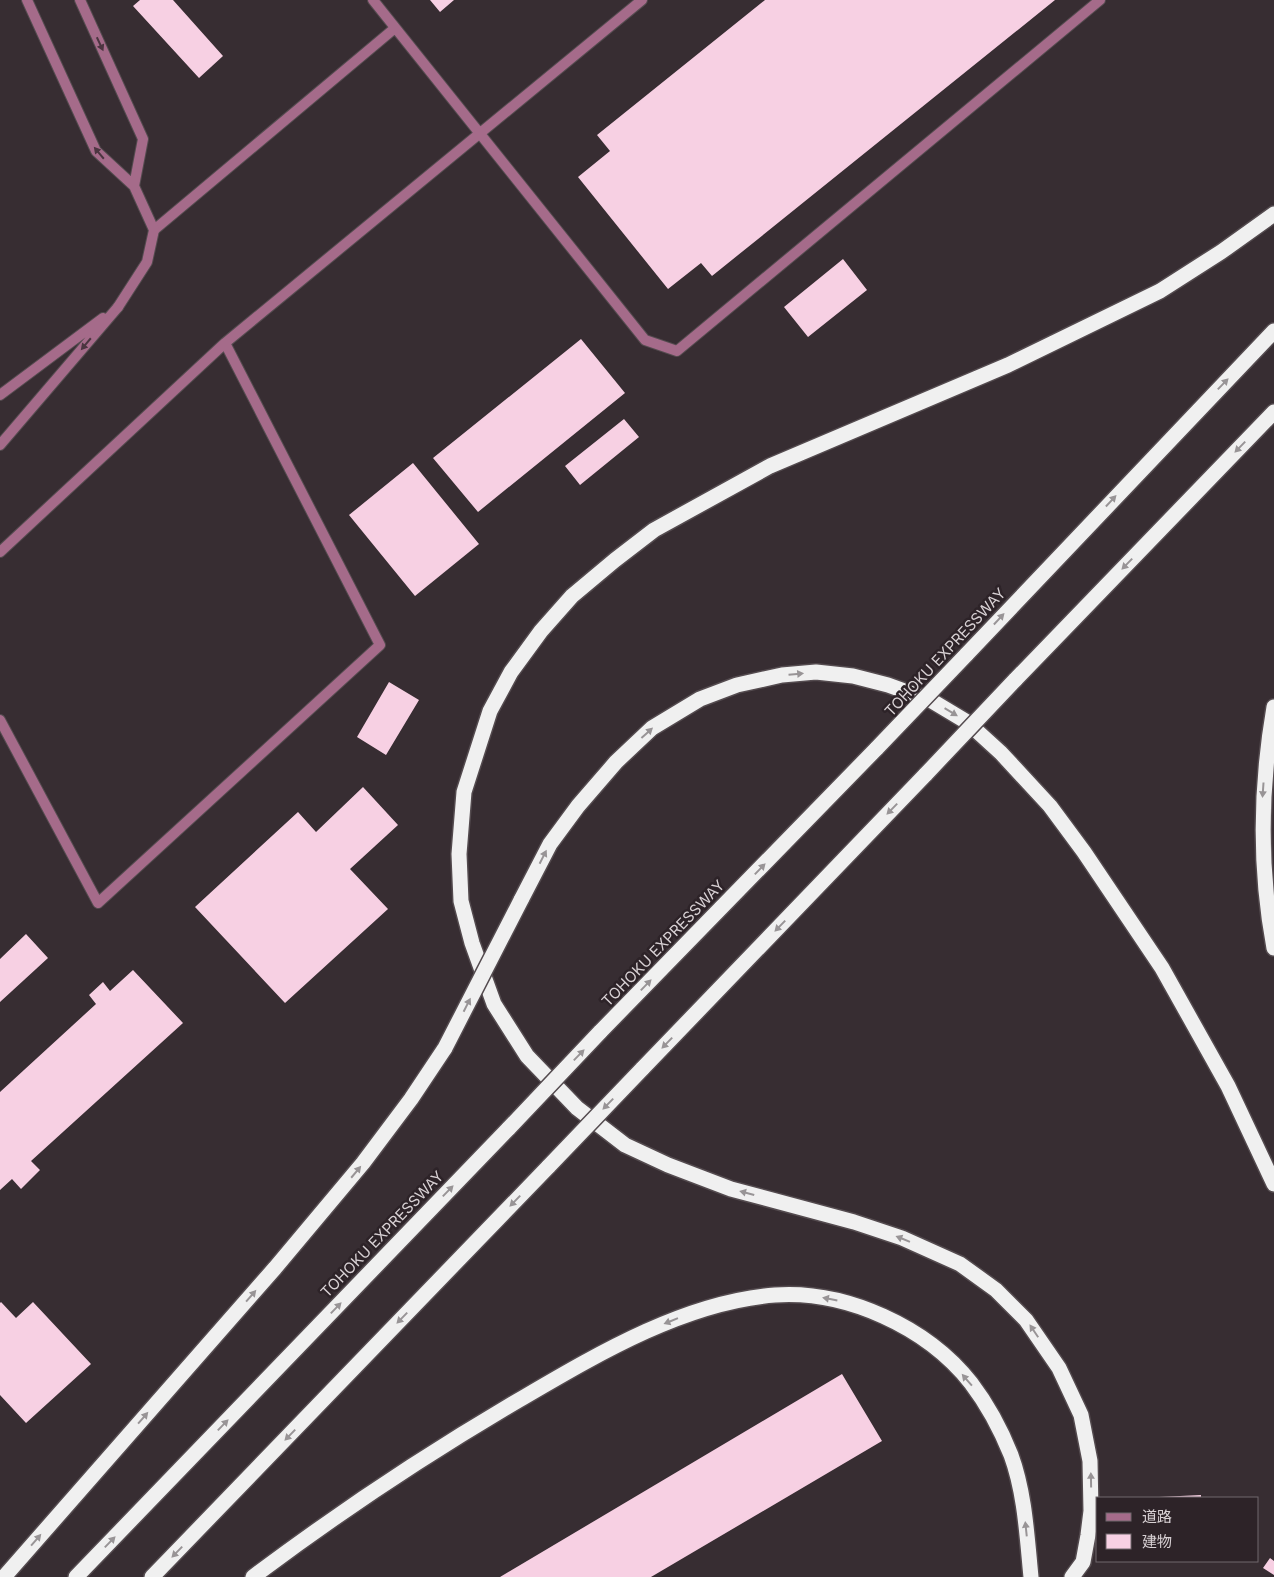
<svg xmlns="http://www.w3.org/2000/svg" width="1274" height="1577" font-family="Inter,'Noto Sans JP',sans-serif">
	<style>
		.building { fill: #f7d0e3 }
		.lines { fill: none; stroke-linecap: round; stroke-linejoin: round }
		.minor-casing { stroke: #544b4f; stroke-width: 12 }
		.tertiary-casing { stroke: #544b4f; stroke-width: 12 }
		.motorway-casing { stroke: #544b4f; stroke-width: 18 }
		.minor { stroke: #a56b8a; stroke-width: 10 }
		.tertiary { stroke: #a56b8a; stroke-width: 10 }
		.motorway { stroke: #f0f0f0; stroke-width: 15 }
		.motorway-bridge-casing { stroke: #544b4f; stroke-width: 18; stroke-linecap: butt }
		.motorway-bridge { stroke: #f0f0f0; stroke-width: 15 }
		.oneway { fill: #4b3540 }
		.oneway2 { fill: #989496 }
		.labels { text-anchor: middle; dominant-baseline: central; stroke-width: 5; stroke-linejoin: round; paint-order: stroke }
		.street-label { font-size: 15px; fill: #d8d1d4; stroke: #2d2328 }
	</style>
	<rect width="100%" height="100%" fill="#372d32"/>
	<!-- building -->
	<path class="building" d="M140 0H173L223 56 199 78 133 6Z
		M430 0H454L440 12Z
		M765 0H1055L712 276 701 263 668 289 578 177 610 151 597 135Z
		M843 259 867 290 808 337 784 307Z
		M581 339 625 393 478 512 433 458Z
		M624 419 639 437 580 485 565 466Z
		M413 463 479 544 415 596 349 515Z
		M389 682 419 700 386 755 357 737Z
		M363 787 398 825 350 869 388 909 285 1003 195 907 298 812 316 832Z
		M26 934 48 958 0 1002V959Z
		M133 970 183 1023 31 1161 40 1170 21 1189 12 1179 0 1190V1092L96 1004 89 995 103 982 110 991Z
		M1 1302 16 1318 33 1302 91 1364 26 1423 0 1395V1303Z
		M842 1374 882 1441 651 1577H500Z
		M1201 1495V1498H1159V1497Z
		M1270 1558 1274 1561V1575L1263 1568Z"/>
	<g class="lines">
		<!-- minor casing -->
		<g class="minor-casing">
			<path id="minor" d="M373 0 645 340 677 351 1100 0
				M154 230 395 28
				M0 395 103 318
				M0 445 118 307
				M0 552 225 343 642 0
				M0 720 98 903 380 645 225 343"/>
		</g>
		<!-- tertiary casing -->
		<g class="tertiary-casing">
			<path id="tertiary" d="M27 0 96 151 134 186 154 230 147 262 118 307
				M80 0 143 139 134 186"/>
		</g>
		<!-- motorway casing -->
		<g class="motorway-casing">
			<path id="motorway" d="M966 655 1274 331
				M1015 680 1274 412
				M1274 707C1260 788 1259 868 1274 948
				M521 900 550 844 578 806 616 762 652 728 700 699 737 685 782 675 816 672 853 676 888 685 932 701 967 722 1001 753 1050 806 1084 852 1162 968 1228 1086 1274 1184
				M600 1032 877 748
				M642 1069 926 774
				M4 1577 275 1268 363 1163 411 1099 445 1048
				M76 1577 509 1128
				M152 1577 549 1166
				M253 1577C338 1513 427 1454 519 1400 596 1355 684 1302 775 1295 846 1290 927 1327 971 1383 987 1404 1001 1430 1011 1455 1025 1493 1027 1537 1031 1577
				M1072 1577 1083 1562 1088 1535 1091 1511 1090 1461 1081 1415 1059 1368 1026 1320 996 1290 960 1264 902 1238 854 1222 731 1189 668 1165 625 1145 577 1108 527 1056 494 1004 472 943 461 901 459 854 464 792 490 711 511 672 541 631 572 596 615 560 654 530 770 466 1008 365 1160 291 1221 252 1274 214"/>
		</g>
		<!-- minor -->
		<use href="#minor" class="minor"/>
		<!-- tertiary -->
		<use href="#tertiary" class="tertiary"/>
		<!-- motorway -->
		<use href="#motorway" class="motorway"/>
		<!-- motorway-bridge casing -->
		<g class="motorway-bridge-casing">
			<path id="motorway-bridge" d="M877 748 966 655
				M926 774 1015 680
				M445 1048 521 900
				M509 1128 600 1032
				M549 1166 642 1069"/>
		</g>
		<!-- motorway-bridge -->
		<use href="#motorway-bridge" class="motorway-bridge"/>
	</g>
	<!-- one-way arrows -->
	<defs><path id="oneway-solid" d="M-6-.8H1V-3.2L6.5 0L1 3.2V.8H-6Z" transform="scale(1.25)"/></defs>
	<g class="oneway">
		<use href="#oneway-solid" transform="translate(100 44) rotate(65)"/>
		<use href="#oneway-solid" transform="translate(99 153) rotate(-130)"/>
		<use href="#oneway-solid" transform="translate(86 344) rotate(130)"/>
	</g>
	<g class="oneway2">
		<use href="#oneway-solid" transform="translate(1223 384) rotate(-46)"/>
		<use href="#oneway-solid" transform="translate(1240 447) rotate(134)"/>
		<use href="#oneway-solid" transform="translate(1111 501) rotate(-47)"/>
		<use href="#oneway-solid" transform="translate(1127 564) rotate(134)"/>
		<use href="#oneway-solid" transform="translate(999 619) rotate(-47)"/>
		<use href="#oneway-solid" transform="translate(796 674) rotate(-5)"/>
		<use href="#oneway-solid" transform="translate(951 712) rotate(31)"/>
		<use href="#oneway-solid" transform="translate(647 733) rotate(-42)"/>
		<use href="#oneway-solid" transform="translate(1263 790) rotate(94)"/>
		<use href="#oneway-solid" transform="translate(892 809) rotate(134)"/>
		<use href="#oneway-solid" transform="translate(543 857) rotate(-63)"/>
		<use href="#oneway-solid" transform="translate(760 869) rotate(-46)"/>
		<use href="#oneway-solid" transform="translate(780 926) rotate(134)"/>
		<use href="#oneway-solid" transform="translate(646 985) rotate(-46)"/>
		<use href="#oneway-solid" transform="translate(467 1005) rotate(-63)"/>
		<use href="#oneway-solid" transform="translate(667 1043) rotate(134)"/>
		<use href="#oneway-solid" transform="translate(579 1055) rotate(-46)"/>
		<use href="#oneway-solid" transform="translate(608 1104) rotate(134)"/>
		<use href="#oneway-solid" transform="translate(356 1172) rotate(-50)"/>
		<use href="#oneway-solid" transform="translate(448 1191) rotate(-46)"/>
		<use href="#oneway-solid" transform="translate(747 1193) rotate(-165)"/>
		<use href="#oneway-solid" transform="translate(515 1201) rotate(134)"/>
		<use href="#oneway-solid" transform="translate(903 1239) rotate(-158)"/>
		<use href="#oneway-solid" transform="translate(251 1296) rotate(-49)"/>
		<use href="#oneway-solid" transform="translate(830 1299) rotate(-169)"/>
		<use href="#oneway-solid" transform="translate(336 1308) rotate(-46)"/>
		<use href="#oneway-solid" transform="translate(402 1318) rotate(134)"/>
		<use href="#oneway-solid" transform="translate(671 1321) rotate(158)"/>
		<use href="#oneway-solid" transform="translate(1034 1331) rotate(-124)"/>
		<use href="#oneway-solid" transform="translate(967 1380) rotate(-131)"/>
		<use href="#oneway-solid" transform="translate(143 1418) rotate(-49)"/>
		<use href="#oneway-solid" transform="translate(223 1425) rotate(-46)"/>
		<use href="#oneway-solid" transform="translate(290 1435) rotate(134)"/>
		<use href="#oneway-solid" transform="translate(1091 1480) rotate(-91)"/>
		<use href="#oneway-solid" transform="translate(1026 1529) rotate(-96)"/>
		<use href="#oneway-solid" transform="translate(36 1540) rotate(-49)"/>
		<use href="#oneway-solid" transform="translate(110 1542) rotate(-46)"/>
		<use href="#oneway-solid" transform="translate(177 1552) rotate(134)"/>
	</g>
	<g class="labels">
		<!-- street labels -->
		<g class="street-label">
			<text transform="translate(945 652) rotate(-47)">TOHOKU EXPRESSWAY</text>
			<text transform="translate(663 943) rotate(-46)">TOHOKU EXPRESSWAY</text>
			<text transform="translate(382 1234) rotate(-46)">TOHOKU EXPRESSWAY</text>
		</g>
	</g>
	<!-- legend -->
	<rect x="1096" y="1497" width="162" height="65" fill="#2d2328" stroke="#71696d"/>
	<rect x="1106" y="1513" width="25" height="8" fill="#a56b8a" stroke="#71696d"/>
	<text x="1142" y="1522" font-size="15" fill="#d8d1d4">道路</text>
	<rect x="1106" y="1534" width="25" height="15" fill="#f7d0e3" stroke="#71696d"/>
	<text x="1142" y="1547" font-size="15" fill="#d8d1d4">建物</text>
</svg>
